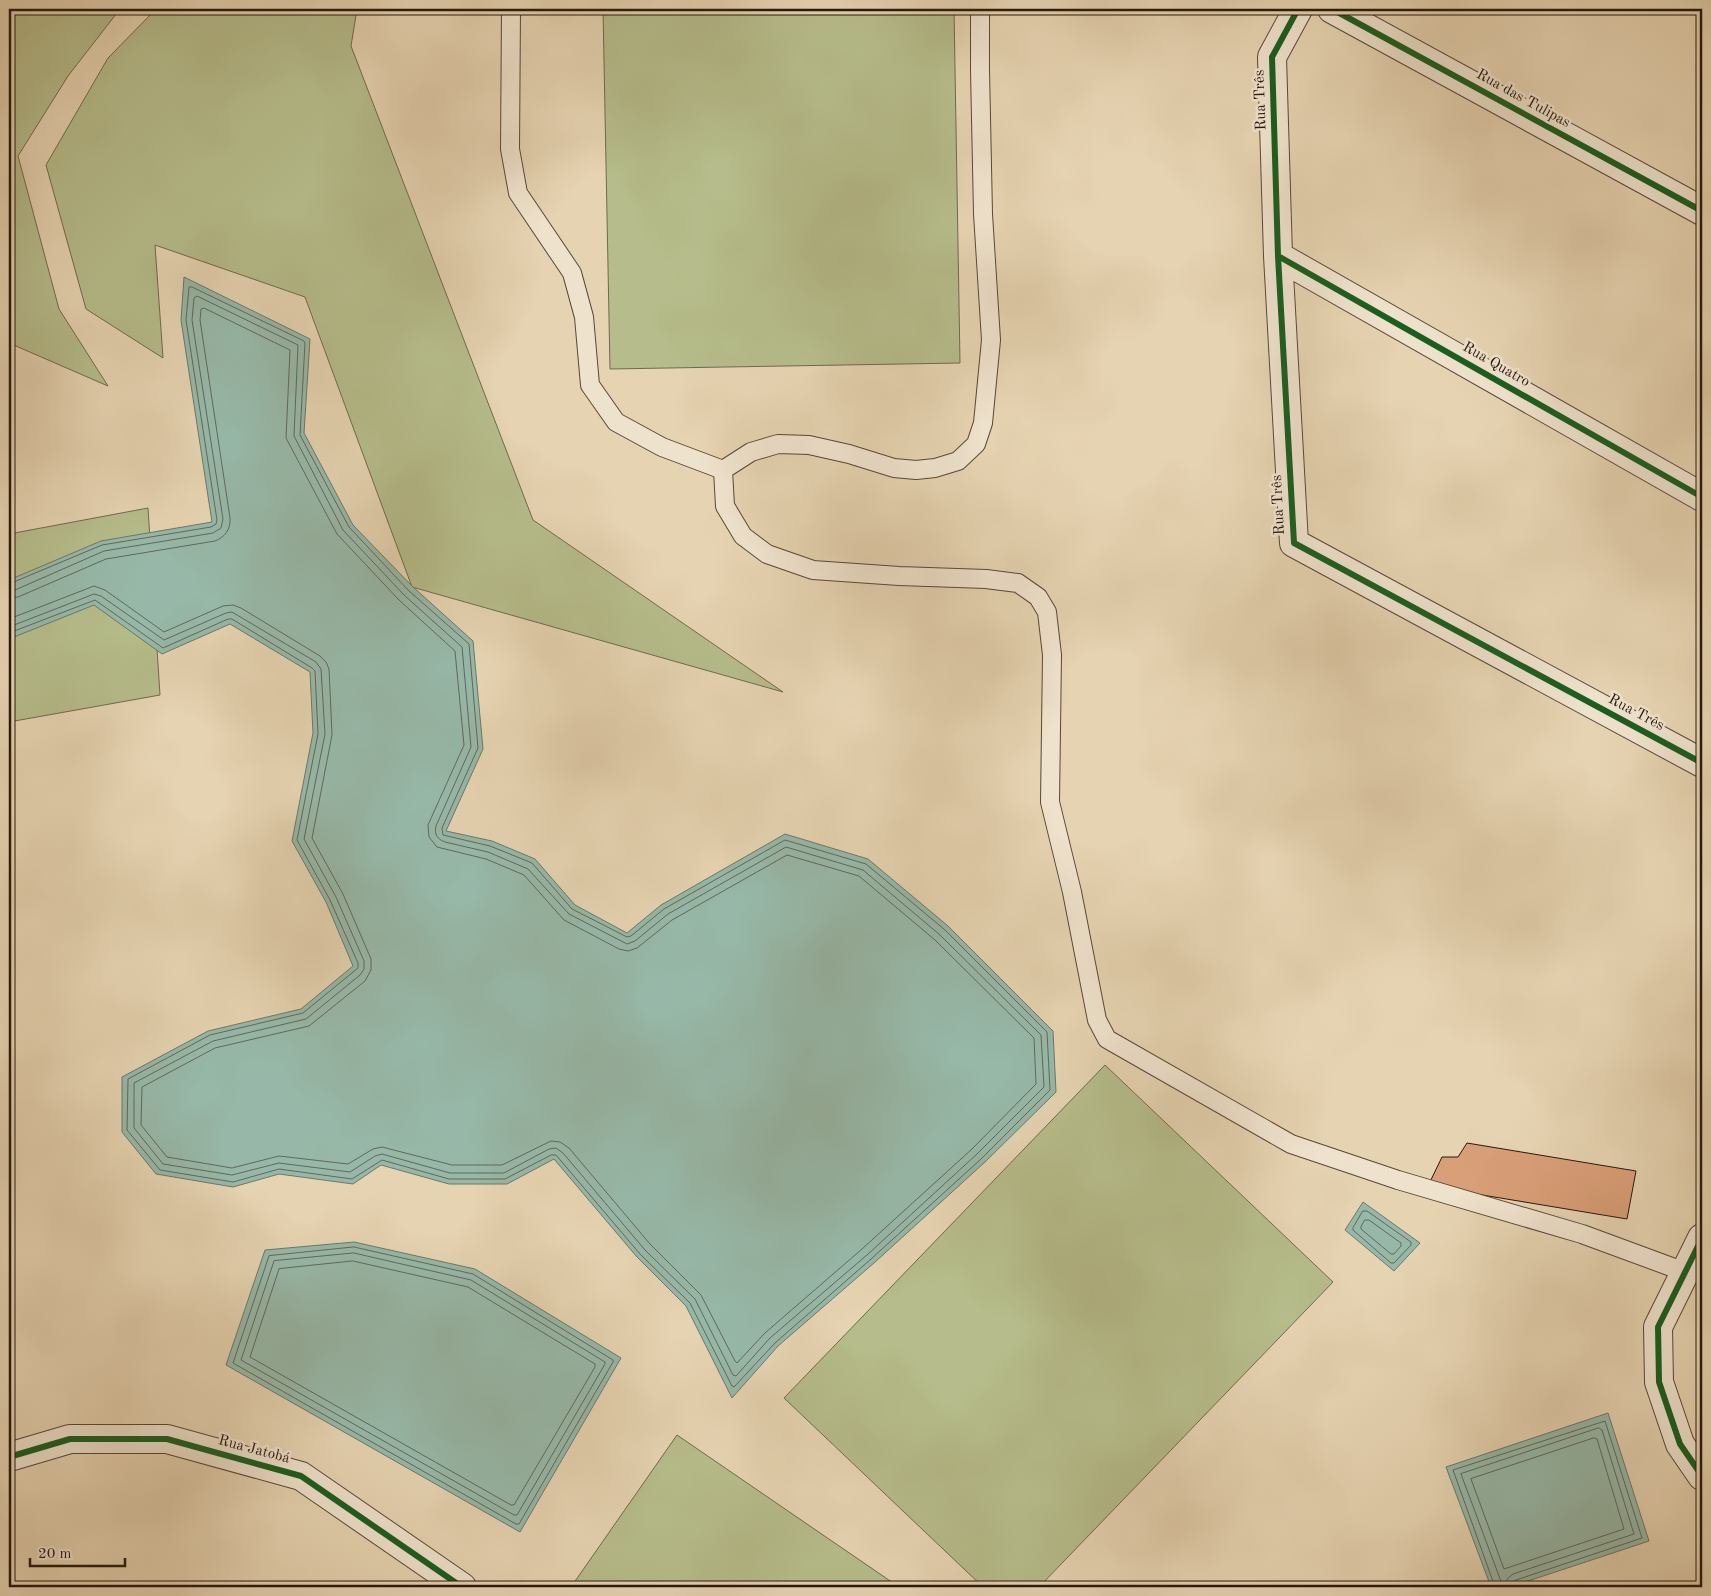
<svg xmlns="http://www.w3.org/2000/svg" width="1711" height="1596" font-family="'Old Standard TT',serif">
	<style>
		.green { fill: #b6bc8b; stroke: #6f6a4d }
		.water { fill: #97b8a8; stroke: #6b786b }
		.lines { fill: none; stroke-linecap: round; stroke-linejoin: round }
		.shore { stroke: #60685c; stroke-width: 1 }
		.building { fill: #d99f78; stroke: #28190f }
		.service-casing { stroke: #584838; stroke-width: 20 }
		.minor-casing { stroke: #584838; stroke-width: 30 }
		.tertiary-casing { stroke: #584838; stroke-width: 30 }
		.service { stroke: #efe2cc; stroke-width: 18 }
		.minor { stroke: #efe2cc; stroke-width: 28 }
		.tertiary { stroke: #efe2cc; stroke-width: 28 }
		.cycleway-casing { stroke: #efe2cc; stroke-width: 9 }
		.cycleway { stroke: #1b5e20; stroke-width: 6 }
		.labels { text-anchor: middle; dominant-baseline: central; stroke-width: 5; stroke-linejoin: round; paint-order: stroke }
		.street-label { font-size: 15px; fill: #28190f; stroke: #efe2cc }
	</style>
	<rect width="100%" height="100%" fill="#e6d3b1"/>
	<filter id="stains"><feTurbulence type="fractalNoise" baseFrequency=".004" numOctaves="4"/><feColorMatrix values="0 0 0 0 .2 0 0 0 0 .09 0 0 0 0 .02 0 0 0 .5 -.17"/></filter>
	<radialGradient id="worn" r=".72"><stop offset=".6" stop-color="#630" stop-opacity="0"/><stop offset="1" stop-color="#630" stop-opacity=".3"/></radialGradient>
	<!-- green -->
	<path class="green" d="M9 9H120L68 76 18 156 59 309 108 386 9 343Z
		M156 9H357L351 46 533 520 783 692 412 587 305 297 155 245 163 358 86 309 46 165 108 58Z
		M603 9H954L960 363 610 369Z
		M148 508 160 695 9 722V534Z
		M1105 1065 1333 1282 1039 1587H983L784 1398Z
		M677 1435 899 1587H571Z"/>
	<!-- water -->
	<path class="water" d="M184 277 310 339 304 433 353 525 412 586 473 641 483 749 446 831 492 841 535 859 575 905 627 933 661 905 785 834 868 859 948 926 1053 1031 1056 1092 985 1162 874 1263 778 1346 732 1398 686 1306 637 1257 554 1159 507 1184H449L381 1165 353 1184 279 1174 233 1187 156 1174 122 1132V1077L208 1031 301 1009 353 966 326 902 292 841 313 733 310 672 230 624 162 654 94 605 9 639V580L101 541 212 522 181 320Z
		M1363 1202 1420 1243 1394 1271 1345 1230Z
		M354 1242 475 1269 621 1358 520 1532 226 1365 265 1250Z
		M1608 1413 1649 1541 1510 1587H1491L1446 1467Z"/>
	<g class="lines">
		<!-- shore -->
		<path class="shore" d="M9 584 102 545 211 527 216 524 217 520 186 320 189 287H192L304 341 305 343 300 435 349 527 408 590 469 644 478 748 442 828 443 835 490 846 532 863 572 909 627 937 631 936 664 909 785 840 866 864 945 930 1047 1032 1050 1090 981 1159 871 1259 775 1343 734 1387 732 1386 690 1303 640 1254 556 1155H551L505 1179H449L382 1160 352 1179 279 1169 233 1182 160 1170 127 1130 128 1079 210 1035 303 1013 358 968V963L330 900 297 840 318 734 315 671 312 668 232 619H228L163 648 95 600 9 633
			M9 591 15 590 104 551 213 533 221 528 223 519 192 320 194 298 197 296 298 345 294 436 343 530 404 595 462 647 471 747 436 826C434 834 437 839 445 842L488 852 528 869 569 914 627 944 635 941 668 914 786 847 863 870 940 935 1041 1035 1044 1087 977 1154 867 1255 770 1338 736 1376 733 1375 695 1299 645 1250 563 1153 556 1148 549 1149 504 1173H450L382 1154 375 1156 350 1172 279 1163 232 1175 163 1164 134 1128V1083L213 1041 306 1019 360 975 364 969V961L336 897 304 839 325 734 321 669 316 662 232 612 226 613 164 640 101 596 94 594 9 627
			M9 598 18 597 106 559 215 541C225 537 231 529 230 518L200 320 201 309 204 308 290 350 286 438 337 534 399 600 455 651 464 745 428 825 429 837 437 847 486 859 524 875 564 920 619 949 628 951 637 948 672 920 787 855 859 876 935 940 1034 1038 1036 1084 972 1149 862 1249 765 1333 737 1363 735 1361 701 1295 650 1244 569 1148 560 1142 551 1141 502 1165H452L382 1147 373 1149 348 1164 279 1156 232 1168 167 1157 141 1125 142 1087 215 1048 309 1026 365 981 371 970V959L343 894 312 838 332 735 329 669 326 662 320 656 241 608 233 605 223 606 164 632 105 590 94 586 9 619
			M1363 1211H1367L1411 1242V1245L1394 1263H1391L1353 1230V1228Z
			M1365 1220H1369L1401 1243V1246L1394 1254H1391L1361 1229V1227Z
			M354 1247 473 1274 613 1360V1362L519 1524H516L233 1363 269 1256Z
			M354 1253 471 1280 605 1362V1364L517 1515H514L241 1360 274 1261Z
			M353 1261 468 1287 595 1364V1367L514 1505H511L250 1357 279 1269Z
			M1599 1428 1602 1430 1634 1534 1513 1574 1508 1578 1505 1584H1502L1461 1474Z
			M1594 1438 1597 1439 1624 1529 1504 1569 1471 1479Z
			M1495 1587 1453 1470 1605 1421 1642 1538 1516 1580 1512 1583V1587"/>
	</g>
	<!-- building -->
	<path class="building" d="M1467 1143 1636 1171 1627 1219 1428 1186 1442 1157H1458Z"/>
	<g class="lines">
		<!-- service casing -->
		<g class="service-casing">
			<path id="service" d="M511 9 510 149 518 193 572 273 584 317 590 385 616 422 662 447 723 470
				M723 470 725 506 743 536 767 554 813 570 899 576 986 579 1018 583 1038 597 1047 612 1052 655 1050 802 1072 892 1097 1020 1107 1039 1291 1144 1398 1180 1582 1234 1685 1272
				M723 470 751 452 778 444 809 445 849 454 894 468 916 470 935 468 958 461 976 444 983 423 991 340 983 214 980 70V9"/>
		</g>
		<!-- minor casing -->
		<g class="minor-casing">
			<path id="minor" d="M1298 9 1272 57 1278 256 1294 543 1702 763
				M1332 9 1702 211
				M1278 256 1702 497
				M9 1457 70 1439H167L301 1476 462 1587"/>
		</g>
		<!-- tertiary casing -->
		<g class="tertiary-casing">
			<path id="tertiary" d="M1702 1238 1658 1327 1659 1382 1680 1444 1702 1476"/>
		</g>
		<!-- service -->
		<use href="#service" class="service"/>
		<!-- minor -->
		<use href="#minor" class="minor"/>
		<!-- tertiary -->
		<use href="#tertiary" class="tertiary"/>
		<!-- cycleway casing -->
		<g class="cycleway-casing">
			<path id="cycleway" d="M1298 9 1272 57 1278 256 1294 543 1702 763
				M1332 9 1702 211
				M1278 256 1702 497
				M1702 1238 1658 1327 1659 1382 1680 1444 1702 1476
				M9 1457 70 1439H167L301 1476 462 1587"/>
		</g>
		<!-- cycleway -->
		<use href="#cycleway" class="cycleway"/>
	</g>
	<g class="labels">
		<!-- street labels -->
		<g class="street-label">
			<text transform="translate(1523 99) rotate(29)">Rua das Tulipas</text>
			<text transform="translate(1261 100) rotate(-92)">Rua Três</text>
			<text transform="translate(1496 365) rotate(30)">Rua Quatro</text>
			<text transform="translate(1279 505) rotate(-93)">Rua Três</text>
			<text transform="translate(1636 713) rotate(28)">Rua Três</text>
			<text transform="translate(254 1450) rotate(15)">Rua Jatobá</text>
		</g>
	</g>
	<!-- margin -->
	<rect width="1711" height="1596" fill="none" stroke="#e6d3b1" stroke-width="30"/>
	<rect x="10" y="10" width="1691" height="1576" fill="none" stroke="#28190f" stroke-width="2.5"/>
	<rect x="15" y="15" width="1681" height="1566" fill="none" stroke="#28190f"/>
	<!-- scale -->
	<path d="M30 1558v8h95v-8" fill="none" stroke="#28190f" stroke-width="2.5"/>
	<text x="38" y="1558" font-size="15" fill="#28190f" stroke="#efe2cc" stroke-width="4" paint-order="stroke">20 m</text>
	<rect width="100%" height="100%" filter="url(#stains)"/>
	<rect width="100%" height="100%" fill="url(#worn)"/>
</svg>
